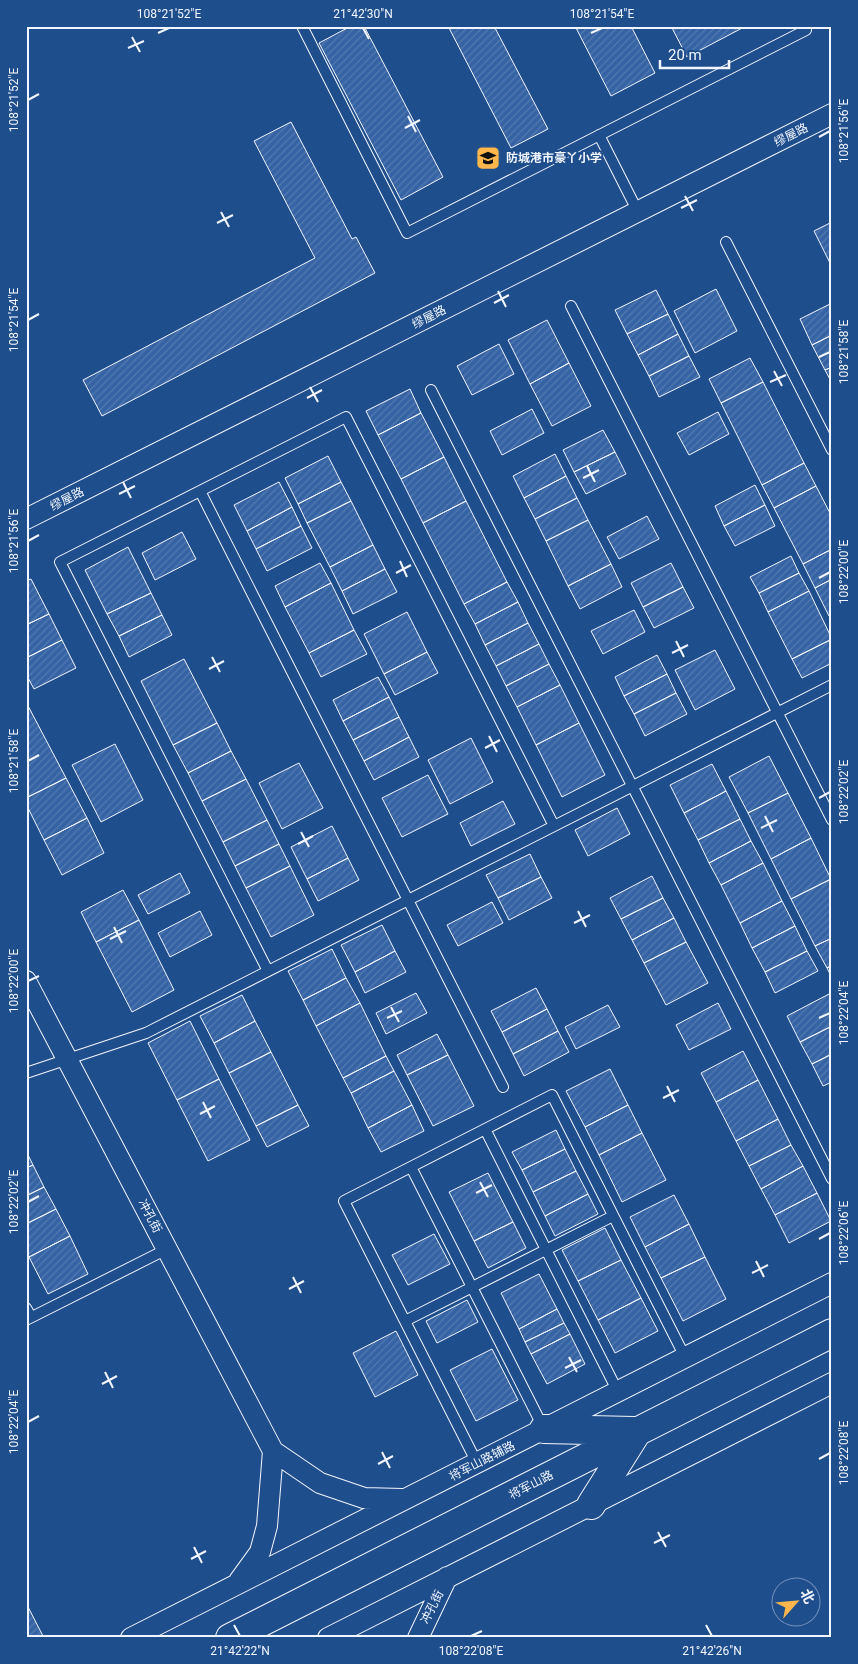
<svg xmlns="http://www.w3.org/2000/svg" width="858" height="1664" font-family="Roboto,'Noto Sans SC',sans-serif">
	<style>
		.building { fill: url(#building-hatch); stroke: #f2f6ff }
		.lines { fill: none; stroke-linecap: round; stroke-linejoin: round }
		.lane-casing { stroke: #f2f6ff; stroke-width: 12 }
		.street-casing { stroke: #f2f6ff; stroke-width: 22 }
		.secondary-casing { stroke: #f2f6ff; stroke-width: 30 }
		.lane { stroke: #1f4e8c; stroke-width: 10 }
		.street { stroke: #1f4e8c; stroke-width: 20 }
		.secondary { stroke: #1f4e8c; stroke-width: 28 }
		.ticks { fill: none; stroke: #f2f6ff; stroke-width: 2 }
		.labels { text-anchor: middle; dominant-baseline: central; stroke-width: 4; stroke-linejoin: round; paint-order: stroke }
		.street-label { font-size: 12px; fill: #f2f6ff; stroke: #1f4e8c }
		.poi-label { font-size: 12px; font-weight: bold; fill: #f2f6ff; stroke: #1f4e8c; text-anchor: start }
		.neatline { fill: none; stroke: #f2f6ff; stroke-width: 2 }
		.ticks-label { font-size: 12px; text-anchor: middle; fill: #f2f6ff }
	</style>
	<defs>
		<pattern id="building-hatch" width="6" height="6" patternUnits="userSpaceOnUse" patternTransform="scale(1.25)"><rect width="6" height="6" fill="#3563a3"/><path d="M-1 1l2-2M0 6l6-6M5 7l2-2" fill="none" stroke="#537ab1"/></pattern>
	</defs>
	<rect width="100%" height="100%" fill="#1f4e8c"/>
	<!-- building -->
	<path class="building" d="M351 26H364L443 177 401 200 319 43Z
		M448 26H494L548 129 511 148Z
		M575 26H631L655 73 611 96Z
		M671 26H746L687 57Z
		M291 122 352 239 356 237 375 273 102 416 83 380 315 258 254 141Z
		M832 222V267L814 231Z
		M716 289 737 331 695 353 674 311Z
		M656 290 668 314 627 334 615 310Z
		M832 303V335L812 345 800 319Z
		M668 314 678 334 638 355 627 334Z
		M547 320 569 363 530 384 508 340Z
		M678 334 689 356 649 376 638 355Z
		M832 335V367L825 370 812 345Z
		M499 344 514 374 472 395 457 366Z
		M689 356 700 377 659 397 649 376Z
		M750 358 763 382 721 403 709 379Z
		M569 363 591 406 552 426 530 384Z
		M832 367V383L825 370Z
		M763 382 804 463 762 485 721 403Z
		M410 389 421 413 378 435 366 411Z
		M532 409 544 433 502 455 490 431Z
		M718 412 729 434 689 455 677 433Z
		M421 413 444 457 401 479 378 435Z
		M603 430 615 452 574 472 563 450Z
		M615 452 626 474 586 494 574 472Z
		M555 454 566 476 524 498 513 476Z
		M328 456 341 482 298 504 285 478Z
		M444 457 466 501 423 523 401 479Z
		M804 463 816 486 774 508 762 485Z
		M566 476 577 498 535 519 524 498Z
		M279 482 292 507 247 531 234 505Z
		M341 482 351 501 307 523 298 504Z
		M755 485 765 505 724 526 715 506Z
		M816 486 832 517V549L803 564 774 508Z
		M577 498 588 520 546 541 535 519Z
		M351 501 373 545 330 567 307 523Z
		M466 501 507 582 464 604 423 523Z
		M765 505 775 526 735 546 724 526Z
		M292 507 301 526 256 549 247 531Z
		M647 516 659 539 619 559 607 537Z
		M588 520 611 564 568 586 546 541Z
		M301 526 312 548 267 571 256 549Z
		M182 532 196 559 155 580 142 553Z
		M373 545 385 569 342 591 330 567Z
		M128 547 151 593 107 614 85 570Z
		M832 549V579L815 588 803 564Z
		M791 556 799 573 759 593 750 577Z
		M320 563 331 583 285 607 275 586Z
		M671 563 683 587 643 607 631 583Z
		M611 564 622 587 580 609 568 586Z
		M385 569 397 592 353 614 342 591Z
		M799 573 809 591 768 612 759 593Z
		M31 579 49 614 26 625V581Z
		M832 579V614L829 616 815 588Z
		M507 582 518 602 475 624 464 604Z
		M331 583 354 630 309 653 285 607Z
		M683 587 694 608 654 628 643 607Z
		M809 591 832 639 792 659 768 612Z
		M151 593 162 615 119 636 107 614Z
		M518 602 528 623 485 645 475 624Z
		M634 610 645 632 603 654 591 631Z
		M407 612 427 652 384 674 364 634Z
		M49 614 62 640 26 658V625Z
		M162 615 172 635 129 657 119 636Z
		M528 623 539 644 496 666 485 645Z
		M354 630 367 654 321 677 309 653Z
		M832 639V663L802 678 792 659Z
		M62 640 76 668 34 689 26 674V658Z
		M539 644 549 664 506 686 496 666Z
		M715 650 735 689 695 710 675 670Z
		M427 652 438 673 395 695 384 674Z
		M657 655 667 674 624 696 615 677Z
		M184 659 217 723 173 745 141 681Z
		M549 664 560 685 517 707 506 686Z
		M667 674 676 693 634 714 624 696Z
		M378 677 389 697 343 721 333 700Z
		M560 685 579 723 536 745 517 707Z
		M676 693 687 714 645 736 634 714Z
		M389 697 399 717 353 740 343 721Z
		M26 702 66 778 26 798Z
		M399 717 409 737 364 761 353 740Z
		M217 723 231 751 188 773 173 745Z
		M579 723 605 775 562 797 536 745Z
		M409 737 419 757 374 780 364 761Z
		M471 738 493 782 450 804 428 760Z
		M115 744 143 800 101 822 72 765Z
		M231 751 246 779 202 801 188 773Z
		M769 756 788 793 748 813 729 777Z
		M299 763 323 808 282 829 259 783Z
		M712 764 726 791 684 813 670 785Z
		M428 775 448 814 402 837 382 798Z
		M66 778 87 818 44 840 26 804V798Z
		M246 779 267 820 223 842 202 801Z
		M726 791 740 819 698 840 684 813Z
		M788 793 811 838 771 859 748 813Z
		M503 801 515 824 471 846 460 823Z
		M617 808 630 834 588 856 575 830Z
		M87 818 104 853 62 875 44 840Z
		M740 819 751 841 709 863 698 840Z
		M267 820 279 844 235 866 223 842Z
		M332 826 348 858 307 879 291 847Z
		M811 838 831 879 791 899 771 859Z
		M751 841 763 863 721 885 709 863Z
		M279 844 290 866 246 888 235 866Z
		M530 854 541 877 498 898 486 875Z
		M348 858 359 880 318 901 307 879Z
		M763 863 782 901 740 923 721 885Z
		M290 866 314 915 271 937 246 888Z
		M180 873 190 893 148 914 138 895Z
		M652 876 663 898 621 919 610 898Z
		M541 877 552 898 509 920 498 898Z
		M831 879 832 938 815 946 791 899Z
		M123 890 139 920 96 942 81 912Z
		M663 898 674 918 632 940 621 919Z
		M782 901 795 926 752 948 740 923Z
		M492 902 503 923 458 946 447 925Z
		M200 911 212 935 170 957 158 933Z
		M674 918 686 942 644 963 632 940Z
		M139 920 174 990 132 1012 96 942Z
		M382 925 395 951 355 972 341 945Z
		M795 926 807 951 765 972 752 948Z
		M832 938V965L827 968 815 946Z
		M686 942 708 983 666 1005 644 963Z
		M332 949 346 978 303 1000 288 971Z
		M395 951 406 972 365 993 355 972Z
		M807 951 818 971 775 993 765 972Z
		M832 965V978L827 968Z
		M346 978 360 1003 316 1026 303 1000Z
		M536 988 547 1009 502 1032 491 1011Z
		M416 993 427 1013 386 1034 376 1013Z
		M829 994 832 999V1026L800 1042 787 1016Z
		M242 995 255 1021 214 1043 200 1016Z
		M360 1003 386 1056 343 1078 316 1026Z
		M718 1003 731 1029 689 1050 676 1025Z
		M608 1005 620 1027 576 1049 565 1027Z
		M547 1009 558 1031 513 1054 502 1032Z
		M190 1021 219 1079 177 1100 148 1043Z
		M255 1021 271 1052 229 1073 214 1043Z
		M832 1026V1054L812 1064 800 1042Z
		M558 1031 569 1052 524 1076 513 1054Z
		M437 1034 448 1055 407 1075 397 1055Z
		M743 1051 758 1080 716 1102 701 1073Z
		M271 1052 298 1105 256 1126 229 1073Z
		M832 1054V1082L823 1086 812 1064Z
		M448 1055 474 1106 433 1126 407 1075Z
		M386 1056 394 1071 351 1093 343 1078Z
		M610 1069 628 1105 585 1127 566 1091Z
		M394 1071 412 1105 368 1128 351 1093Z
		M219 1079 250 1140 208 1161 177 1100Z
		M758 1080 778 1119 736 1141 716 1102Z
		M298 1105 309 1126 267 1147 256 1126Z
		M412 1105 424 1131 381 1152 368 1128Z
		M628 1105 642 1133 599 1155 585 1127Z
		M778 1119 791 1145 749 1166 736 1141Z
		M556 1130 565 1149 522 1170 512 1152Z
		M642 1133 666 1180 622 1202 599 1155Z
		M791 1145 803 1166 761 1189 749 1166Z
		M565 1149 576 1171 533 1192 522 1170Z
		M26 1151 33 1165 26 1168Z
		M33 1165 44 1187 26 1196V1168Z
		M803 1166 817 1193 775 1215 761 1189Z
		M576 1171 588 1194 545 1216 533 1192Z
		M488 1173 513 1222 474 1241 449 1192Z
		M44 1187 56 1209 26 1224V1196Z
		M817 1193 831 1221 789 1243 775 1215Z
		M588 1194 598 1214 555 1236 545 1216Z
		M674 1195 689 1224 645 1247 630 1217Z
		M56 1209 70 1236 29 1257 26 1252V1224Z
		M513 1222 526 1248 488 1268 474 1241Z
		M689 1224 705 1257 661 1278 645 1247Z
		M605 1228 621 1260 578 1281 562 1250Z
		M434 1234 450 1264 408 1285 392 1255Z
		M70 1236 88 1274 48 1294 29 1257Z
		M705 1257 726 1299 683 1321 661 1278Z
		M621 1260 641 1298 598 1320 578 1281Z
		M539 1274 557 1309 519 1329 501 1293Z
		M641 1298 658 1331 615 1353 598 1320Z
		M467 1300 478 1322 437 1343 426 1321Z
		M557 1309 564 1323 525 1342 519 1329Z
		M564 1323 570 1334 531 1354 525 1342Z
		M396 1331 418 1375 375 1397 353 1353Z
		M570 1334 585 1364 547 1384 531 1354Z
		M492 1349 518 1400 476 1421 450 1370Z
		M26 1603 44 1638H26Z"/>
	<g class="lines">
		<!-- lane casing -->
		<g class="lane-casing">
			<path id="lane" d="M302 26 407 233 806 30 803 26
				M599 135 638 212
				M726 242 832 450
				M571 306 832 820
				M431 390 832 1179
				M200 491 503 1087
				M268 971 60 562 346 417 554 826
				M26 1073 146 1033 832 685
				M485 1129 618 1392
				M411 1167 544 1429
				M26 1308 31 1317
				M26 1320 167 1249
				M405 1321 613 1216
				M477 1463 344 1201 552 1095 685 1357"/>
		</g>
		<!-- street casing -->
		<g class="street-casing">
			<path id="street" d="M26 519 832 114
				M26 981 273 1451 320 1483 364 1498 402 1499
				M239 1581 260 1552 267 1526 273 1451
				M131 1638 832 1283
				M328 1638 832 1383
				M418 1638 447 1577"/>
		</g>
		<!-- secondary casing -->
		<g class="secondary-casing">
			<path id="secondary" d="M544 1429 634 1431
				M591 1505 637 1432
				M230 1638 832 1333"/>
		</g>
		<!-- lane -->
		<use href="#lane" class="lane"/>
		<!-- street -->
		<use href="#street" class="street"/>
		<!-- secondary -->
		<use href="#secondary" class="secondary"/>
	</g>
	<!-- ticks -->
	<path class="ticks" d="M363 28 369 39M158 33 169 28M591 33 602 28M132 37 140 52M128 48 144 41M28 100 39 94M408 116 416 132M405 128 420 120M819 137 830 131M685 196 693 211M681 208 697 200M221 212 229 227M217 223 233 215M498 291 506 307M494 303 509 295M28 320 39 314M819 357 830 352M774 371 782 386M770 382 786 375M310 387 318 402M307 398 322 390M587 466 595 482M583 478 599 470M123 482 131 498M119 494 135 486M28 541 39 535M400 561 407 577M396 573 411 565M819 578 830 572M676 641 684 657M672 653 688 645M212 657 220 672M209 669 224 661M489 736 497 752M485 748 500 740M28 761 39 755M819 798 830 792M765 816 773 832M761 828 777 820M301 832 309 847M298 844 313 836M578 911 586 927M574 923 590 915M114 927 122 943M110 939 126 931M28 981 39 976M391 1007 399 1022M387 1018 402 1011M819 1018 830 1013M667 1086 675 1102M663 1098 679 1090M203 1102 211 1118M200 1114 215 1106M480 1182 488 1197M476 1193 492 1185M28 1202 39 1196M819 1239 830 1233M756 1261 764 1277M752 1273 768 1265M293 1277 301 1293M289 1289 304 1281M569 1357 577 1372M565 1368 581 1360M105 1372 113 1388M102 1384 117 1376M28 1422 39 1416M382 1452 390 1468M819 1459 830 1453M378 1464 393 1456M658 1532 666 1547M654 1543 670 1535M194 1547 202 1563M191 1559 206 1551M234 1625 240 1636M706 1625 712 1636M471 1636 482 1631"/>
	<!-- icons -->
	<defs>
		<g id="school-square" transform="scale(1.25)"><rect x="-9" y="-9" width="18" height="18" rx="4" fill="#ffb74d" stroke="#1f4e8c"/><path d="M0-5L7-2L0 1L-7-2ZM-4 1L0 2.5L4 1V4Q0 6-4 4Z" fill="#111"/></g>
	</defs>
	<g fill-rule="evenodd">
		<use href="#school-square" x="488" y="158"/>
	</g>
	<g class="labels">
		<!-- street labels -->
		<g class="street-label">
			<text transform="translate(791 135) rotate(-27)">缪屋路</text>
			<text transform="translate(429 317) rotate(-27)">缪屋路</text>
			<text transform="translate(67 499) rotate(-27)">缪屋路</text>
			<text transform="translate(150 1216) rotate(62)">冲孔街</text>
			<text transform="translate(482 1461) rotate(-27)">将军山路辅路</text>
			<text transform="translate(531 1485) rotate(-27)">将军山路</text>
			<text transform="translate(432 1607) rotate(-63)">冲孔街</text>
		</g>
		<!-- poi labels -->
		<g class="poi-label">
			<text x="506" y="158">防城港市豪丫小学</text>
		</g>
	</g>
	<!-- border -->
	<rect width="858" height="1664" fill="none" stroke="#1f4e8c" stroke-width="55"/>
	<!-- north arrow -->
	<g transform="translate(796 1602) rotate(63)"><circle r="24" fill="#1f4e8c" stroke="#7391ba"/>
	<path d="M0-4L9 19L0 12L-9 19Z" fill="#ffb74d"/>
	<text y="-8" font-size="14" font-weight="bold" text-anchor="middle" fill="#f2f6ff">北</text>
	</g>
	<!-- scale -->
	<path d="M660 60v8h69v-8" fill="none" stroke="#f2f6ff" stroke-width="2.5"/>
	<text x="668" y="60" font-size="15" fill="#f2f6ff" stroke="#1f4e8c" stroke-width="4" paint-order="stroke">20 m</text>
	<rect x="28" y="28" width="802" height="1608" class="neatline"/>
	<g class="ticks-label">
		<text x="169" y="18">108°21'52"E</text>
		<text x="363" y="18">21°42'30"N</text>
		<text x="602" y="18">108°21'54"E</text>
		<text transform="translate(14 100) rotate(-90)" y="4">108°21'52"E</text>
		<text transform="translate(844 131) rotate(-90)" y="4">108°21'56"E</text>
		<text transform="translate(14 320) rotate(-90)" y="4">108°21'54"E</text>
		<text transform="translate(844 352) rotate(-90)" y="4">108°21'58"E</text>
		<text transform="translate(14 541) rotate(-90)" y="4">108°21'56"E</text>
		<text transform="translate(844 572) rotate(-90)" y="4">108°22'00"E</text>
		<text transform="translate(14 761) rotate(-90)" y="4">108°21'58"E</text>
		<text transform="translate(844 792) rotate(-90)" y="4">108°22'02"E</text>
		<text transform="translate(14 981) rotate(-90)" y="4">108°22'00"E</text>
		<text transform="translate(844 1013) rotate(-90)" y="4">108°22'04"E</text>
		<text transform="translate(14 1202) rotate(-90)" y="4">108°22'02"E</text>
		<text transform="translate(844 1233) rotate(-90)" y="4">108°22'06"E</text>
		<text transform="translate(14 1422) rotate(-90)" y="4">108°22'04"E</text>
		<text transform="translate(844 1453) rotate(-90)" y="4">108°22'08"E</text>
		<text x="240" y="1655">21°42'22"N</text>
		<text x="471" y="1655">108°22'08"E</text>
		<text x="712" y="1655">21°42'26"N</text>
	</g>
</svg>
